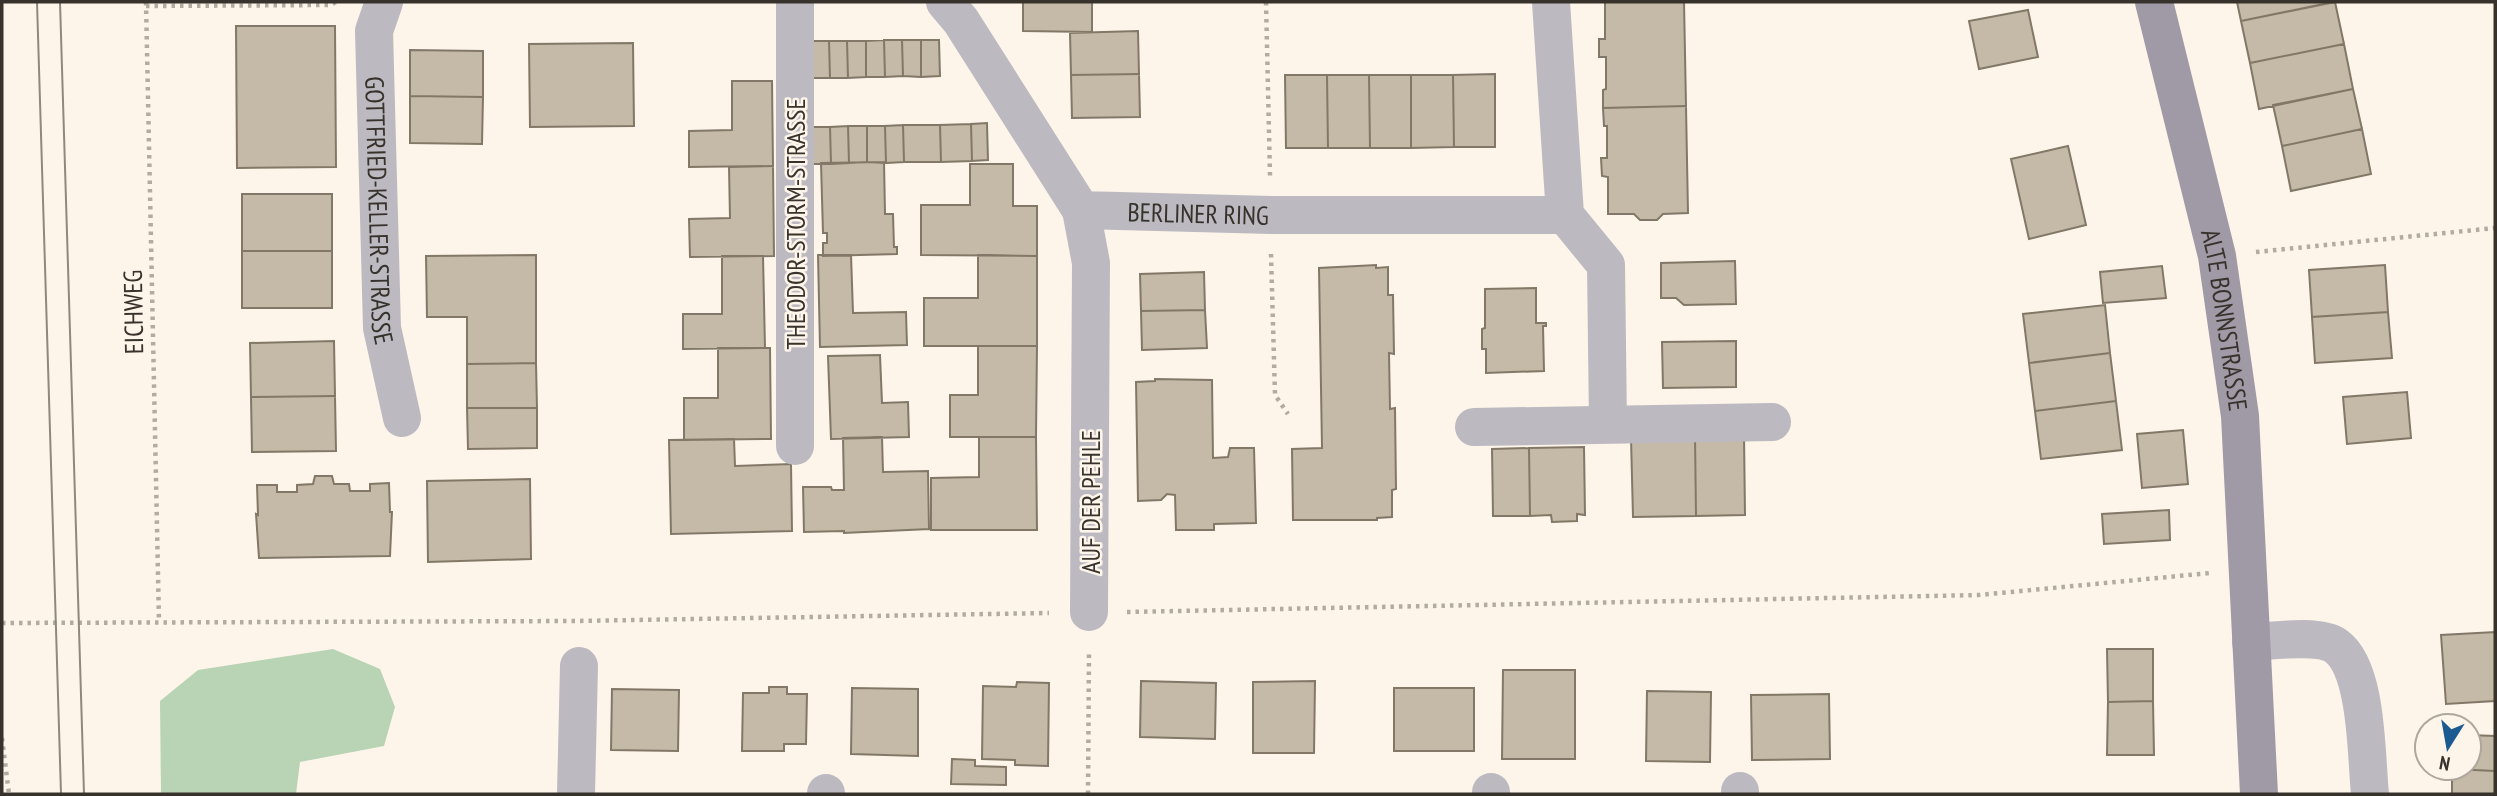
<svg xmlns="http://www.w3.org/2000/svg" width="2497" height="796" font-family="'PT Sans Narrow',sans-serif">
	<style>
		.green { fill: #b9d3b5 }
		.building { fill: #c5b9a7; stroke: #837867; stroke-width: 2 }
		.lines { fill: none; stroke-linecap: round; stroke-linejoin: round }
		.path { stroke: #b1aba1; stroke-width: 4.5; stroke-dasharray: 3.5 5; stroke-linecap: butt }
		.street { stroke: #bcb9c1; stroke-width: 38 }
		.secondary { stroke: #a09aa7; stroke-width: 38 }
		.tram { stroke: #8f887f; stroke-width: 2 }
		.labels { text-anchor: middle; dominant-baseline: central; stroke-width: 5; stroke-linejoin: round; paint-order: stroke }
		.street-label { font-size: 26px; fill: #37322b; stroke: #fdf5ea }
	</style>
	<rect width="100%" height="100%" fill="#fdf5ea"/>
	<!-- green -->
	<path class="green" d="M333 649 380 669 395 707 384 746 300 762 296 794H161L160 701 198 670Z"/>
	<!-- building -->
	<path class="building" d="M1023 2H1092V32L1023 31Z
		M1605 2H1684L1686 106 1603 108V90L1606 89V57H1599V39H1605Z
		M2237 2H2333L2241 21Z
		M2335 2 2344 44 2250 63 2241 21Z
		M2028 10 2038 57 1979 69 1969 21Z
		M236 26H335L336 167 237 168Z
		M1138 31 1139 74 1071 75 1070 33Z
		M884 40 885 77H866V41Z
		M884 40H902L903 76 885 77Z
		M902 40H921V77L903 76Z
		M921 40H939L940 76 921 77Z
		M810 41H829L830 78H811Z
		M829 41H847L848 78H830Z
		M847 41H866V77L848 78Z
		M633 43 634 126 530 127 529 44Z
		M2344 44 2353 89 2259 109 2250 63Z
		M410 50 483 51V97L410 96Z
		M1139 74 1140 117 1072 118 1071 75Z
		M1495 74V147H1454L1453 75Z
		M1285 75H1327L1328 148H1286Z
		M1327 75H1369L1370 148H1328Z
		M1369 75H1411V148H1370Z
		M1411 75H1453L1454 147 1411 148Z
		M732 81H772L773 166 689 167V131L732 130Z
		M2353 89 2362 129 2282 146 2273 105Z
		M410 96 483 97 482 144 410 143Z
		M1686 106 1688 213 1663 214 1657 220H1640L1634 214H1608V177L1602 176 1601 158H1607V126H1604L1603 108Z
		M987 123 988 160 972 161 971 124Z
		M971 124 972 161 941 162 940 125Z
		M903 125 904 162 886 163 885 126Z
		M903 125H940L941 162H904Z
		M848 126 849 163 831 164 830 127Z
		M848 126H867V162L849 163Z
		M867 126H885L886 163 867 162Z
		M812 127H830L831 164H813Z
		M2362 129 2371 174 2291 191 2282 146Z
		M2068 146 2086 225 2029 239 2011 159Z
		M884 162 885 214H893L894 247H897V254L823 256V243H827V233H823L821 163Z
		M970 164H1013V206H1037V256L921 255V205H970Z
		M773 166 774 256 690 257 689 219 730 218 729 167Z
		M242 194H332V251H242Z
		M242 251H332V308H242Z
		M536 255V363L467 364V317H427L426 256Z
		M818 255H851L853 313 906 312 907 345 820 347Z
		M978 255 1037 256V346H924V298H978Z
		M722 256H763L765 348 683 349V314H722Z
		M1735 261 1736 304 1684 305 1676 298H1661V263Z
		M1376 265V268L1388 267V295H1393L1394 354 1389 353 1390 409 1395 408 1396 489 1392 490V517L1377 518V520H1293L1292 449 1322 448 1319 268Z
		M2385 265 2388 312 2312 317 2309 270Z
		M2162 266 2166 298 2103 303 2100 272Z
		M1204 272 1205 310 1141 311 1140 274Z
		M1536 288V323H1546V326H1543L1544 371 1486 373V349H1482V329L1485 328V289Z
		M2105 305 2110 353 2029 363 2023 314Z
		M1205 310 1207 348 1142 350 1141 311Z
		M2388 312 2392 358 2315 363 2312 317Z
		M334 341 335 396 251 397 250 343Z
		M1736 341V387L1663 388 1662 342Z
		M978 346H1037L1036 437H950V395H978Z
		M718 348H770L771 439 684 440V398H718Z
		M2110 353 2116 401 2035 411 2029 363Z
		M880 355 882 403 908 402 909 437 831 439 828 356Z
		M536 363 537 408H467V364Z
		M1155 379 1212 380 1213 458 1228 457 1230 448H1254L1256 523 1214 524V530H1176L1175 495 1167 494 1161 500 1138 501 1136 382 1155 381Z
		M2407 392 2411 438 2347 444 2343 397Z
		M335 396 336 451 252 452 251 397Z
		M2116 401 2122 450 2041 459 2035 411Z
		M467 408H537V448L468 449Z
		M2183 430 2188 484 2142 488 2137 434Z
		M1744 435 1745 515 1696 516 1695 436Z
		M1695 436 1696 516 1633 517 1631 438Z
		M882 437 883 472 928 471 929 529 844 533V531L804 532 803 487H831L832 490H844L843 438Z
		M979 437H1036L1037 530H931V478L979 477Z
		M734 439 735 466 791 464 792 531 671 534 669 440Z
		M1584 447 1585 515 1577 514V521L1552 522 1551 515 1530 516 1529 448Z
		M1529 448 1530 516H1493L1492 449Z
		M315 476H332L334 484H349L350 491H370V484L389 483 390 512H392L390 556 259 558 256 514 258 515 257 485H277V492H297V485L313 484Z
		M530 479 531 559 428 562 427 481Z
		M2169 510 2170 540 2104 544 2102 514Z
		M2495 632V701L2446 704 2441 635Z
		M2107 649H2153V701L2108 702Z
		M1503 670H1575V759H1502Z
		M1141 681 1216 683 1215 739 1140 737Z
		M1315 681 1314 753H1253V682Z
		M1017 682 1049 683 1048 766 1015 765V760L982 759 983 686 1016 687Z
		M769 687H787V694H807L806 744H784V751H742L743 693H769Z
		M852 688 918 689V756L851 754Z
		M1394 688H1474V751H1394Z
		M612 689 679 690 678 751 611 750Z
		M1647 691 1711 692 1710 762 1646 761Z
		M1829 694 1830 759 1752 760 1751 695Z
		M2153 701 2154 755H2107L2108 702Z
		M2469 735 2495 736V771L2452 769 2469 768Z
		M952 759 975 760V766L1006 767V785L951 784Z
		M2452 769 2495 771V794H2452Z"/>
	<g class="lines">
		<!-- path -->
		<path class="path" d="M146 2 159 622
			M1266 2 1270 176
			M146 6 330 5 336 2
			M2256 252 2495 228
			M1271 254 1275 395 1288 414
			M1127 612 1979 595 2210 573
			M2 623 575 621 1049 613
			M2 738 9 794
			M1088 794 1089 652"/>
		<!-- street -->
		<g class="street">
			<path id="s1" d="M384 2 374 31 382 328 402 418"/>
			<path d="M795 2V446"/>
			<path id="s2" d="M945 2 961 21 1081 210 1271 215H1565"/>
			<path d="M1551 2 1565 215 1606 265 1608 424"/>
			<path d="M1081 210 1091 263 1089 612"/>
			<path d="M1474 427 1772 422"/>
			<path d="M2251 642C2272 641 2319 634 2336 646 2368 669 2366 757 2370 794"/>
			<path d="M1491 792V794"/>
			<path d="M576 794 579 666"/>
			<path d="M826 794V793"/>
			<path d="M1740 794V791"/>
		</g>
		<!-- secondary -->
		<path class="secondary" id="s3" d="M2154 2 2217 256 2240 416 2259 794"/>
		<!-- tram -->
		<path class="tram" d="M37 2 61 794
			M60 2 84 794"/>
	</g>
	<g class="labels">
		<!-- street labels -->
		<g class="street-label">
			<text stroke="none"><textPath href="#s1" startOffset="210">GOTTFRIED-KELLER-STRASSE</textPath></text>
			<text stroke="none"><textPath href="#s2" startOffset="366">BERLINER RING</textPath></text>
			<text transform="translate(795 224) rotate(-90)">THEODOR-STORM-STRASSE</text>
			<text transform="translate(133 312) rotate(-91)">EICHWEG</text>
			<text stroke="none"><textPath href="#s3" startOffset="326">ALTE BONNSTRASSE</textPath></text>
			<text transform="translate(1090 502) rotate(-90)">AUF DER PEHLE</text>
		</g>
	</g>
	<!-- border -->
	<rect width="2497" height="796" fill="none" stroke="#37322b" stroke-width="7"/>
	<!-- north arrow -->
	<g transform="translate(2448 747) rotate(191)"><circle r="33" fill="#fdf5ea" stroke="#aea79e" stroke-width="2"/>
	<path d="M0-5L12 26L0 18L-12 26Z" fill="#1b5b91"/>
	<text y="-10" font-size="19" font-weight="bold" text-anchor="middle" fill="#37322b">N</text>
	</g>
</svg>
